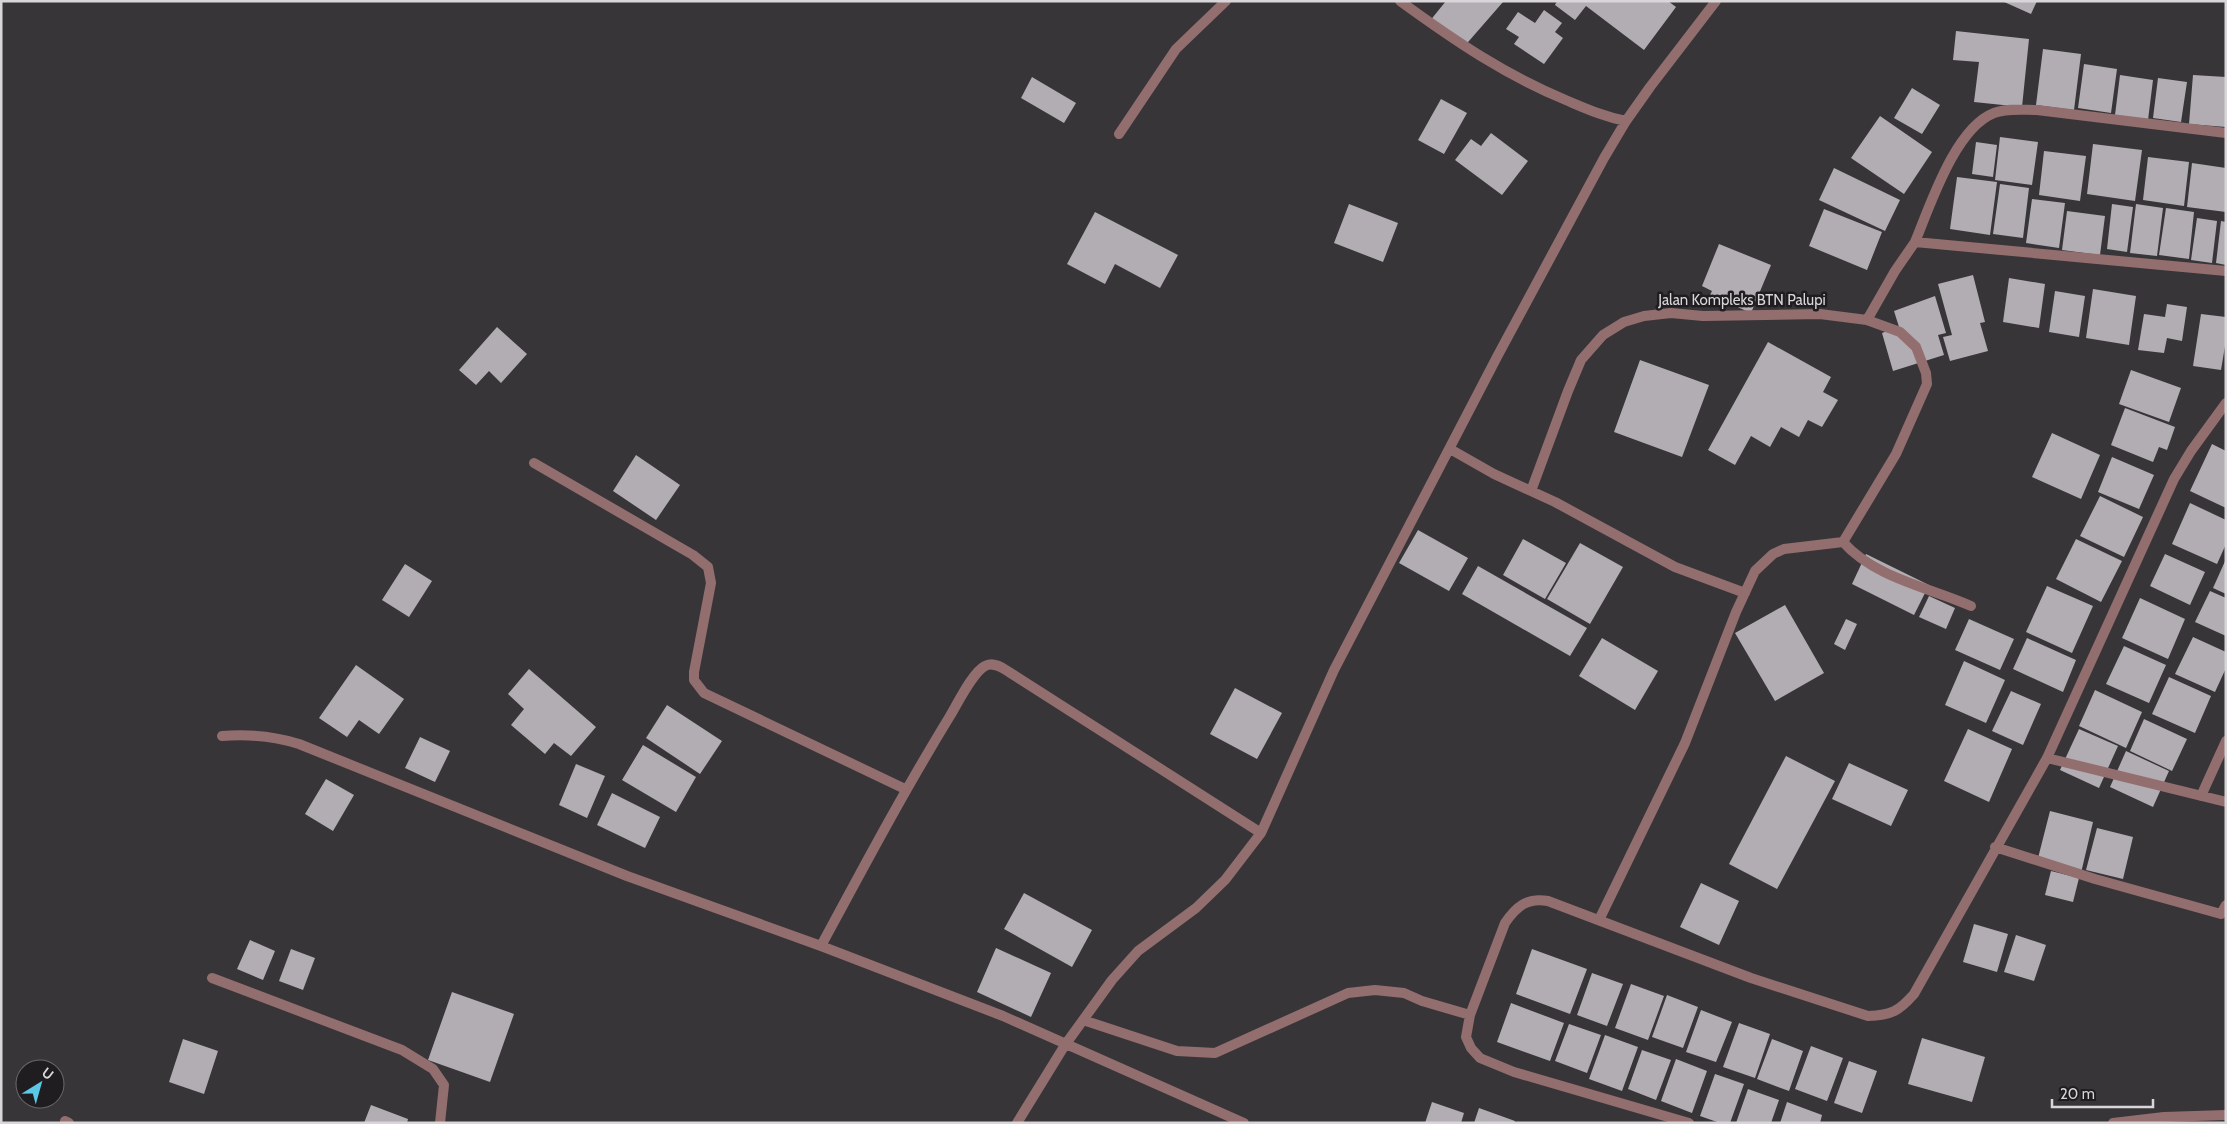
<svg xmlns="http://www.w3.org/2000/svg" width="2227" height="1124" font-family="Cabin,sans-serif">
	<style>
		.building { fill: #b1adb3 }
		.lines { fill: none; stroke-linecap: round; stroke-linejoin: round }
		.lane { stroke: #936e6f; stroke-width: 10 }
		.street { stroke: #936e6f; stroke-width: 10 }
		.labels { text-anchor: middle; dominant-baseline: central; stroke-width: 5; stroke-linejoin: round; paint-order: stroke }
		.street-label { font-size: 15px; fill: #d9d6d9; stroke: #1f1d1f }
	</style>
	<rect width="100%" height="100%" fill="#383539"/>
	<!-- building -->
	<path class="building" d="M1446 1H1501L1503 2 1462 49 1429 22Z
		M1557 1H1668L1676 7 1644 50 1586 6 1575 20 1555 5Z
		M2002 1H2037L2031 14Z
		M1544 10 1562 23 1555 32 1563 38 1544 64 1514 44 1519 37 1506 29 1518 12 1535 23Z
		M1956 31 2029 39 2022 107 1974 102 1979 62 1953 60Z
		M2043 49 2081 54 2074 110 2036 105Z
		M2084 64 2117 69 2111 113 2078 108Z
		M2120 75 2153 80 2148 120 2115 115Z
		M2193 75 2226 77V127L2189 124Z
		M1032 77 1076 103 1064 123 1021 98Z
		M2158 78 2187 82 2181 122 2153 118Z
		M1912 88 1940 105 1922 134 1894 118Z
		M1441 99 1467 113 1444 154 1418 140Z
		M1880 116 1932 152 1904 194 1851 158Z
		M1491 133 1528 161 1502 195 1455 160 1471 139 1481 146Z
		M2000 137 2038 142 2032 185 1995 180Z
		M1976 142 1997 145 1993 177 1972 174Z
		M2093 144 2142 150 2135 201 2087 194Z
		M2044 151 2086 156 2080 201 2039 195Z
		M2148 157 2189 162 2184 206 2143 200Z
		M2192 163 2226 168V212L2187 207Z
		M1834 168 1900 200 1885 231 1819 200Z
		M1957 177 1997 182 1990 235 1950 229Z
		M2000 184 2029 188 2023 238 1993 234Z
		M2032 199 2065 203 2059 248 2026 243Z
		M1349 204 1398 223 1383 262 1334 243Z
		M2112 204 2133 207 2127 252 2107 249Z
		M2136 204 2163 208 2157 256 2130 253Z
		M2166 208 2194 212 2189 259 2159 255Z
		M1824 209 1882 232 1867 270 1809 246Z
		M2067 211 2105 216 2100 255 2062 250Z
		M1095 212 1178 255 1160 288 1115 264 1105 284 1067 264Z
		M2197 218 2217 221 2212 263 2191 260Z
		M2221 221 2226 222V265L2216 263Z
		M1719 244 1771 265 1751 313 1710 295 1712 291 1702 286Z
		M1973 275 1985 322 1980 323 1988 351 1950 361 1943 337 1952 335 1938 284Z
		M2009 278 2045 284 2039 328 2003 322Z
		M2093 289 2136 296 2129 345 2086 338Z
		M2055 291 2085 296 2079 337 2049 332Z
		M1935 296 1946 333 1938 335 1944 355 1893 371 1882 333 1899 327 1894 311Z
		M2167 304 2187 307 2182 341 2167 338 2164 353 2138 350 2144 314 2165 317Z
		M2201 314 2226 317V340L2221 370 2193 366Z
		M497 327 527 354 501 383 489 371 476 385 459 370Z
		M1768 342 1831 377 1823 392 1838 400 1822 427 1808 420 1799 437 1781 427 1770 447 1751 436 1735 465 1708 450Z
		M1640 360 1709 385 1682 457 1614 432Z
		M2131 370 2181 388 2169 422 2119 404Z
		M2125 408 2175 427 2167 450 2159 447 2153 462 2111 445Z
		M2052 433 2100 455 2081 499 2032 477Z
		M2212 444 2226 451V508L2190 491Z
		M636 455 680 485 656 520 613 491Z
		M2112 457 2154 475 2139 509 2098 492Z
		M2100 496 2143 517 2124 557 2080 536Z
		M2190 503 2226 520V544L2217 564 2172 544Z
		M1418 530 1468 558 1449 591 1399 563Z
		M1523 539 1566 563 1545 599 1503 575Z
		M2076 539 2122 561 2101 602 2056 579Z
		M1580 543 1623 567 1590 624 1547 599Z
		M1866 554 1929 585 1914 615 1852 584Z
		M2165 554 2205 572 2190 605 2150 586Z
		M2226 559V594L2213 588Z
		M405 564 432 581 409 617 382 600Z
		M1478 566 1587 628 1570 656 1462 594Z
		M2047 586 2093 606 2072 653 2026 632Z
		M2210 591 2226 598V636L2195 622Z
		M1929 596 1955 608 1946 629 1919 617Z
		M2140 598 2185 619 2168 659 2122 638Z
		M1785 605 1824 673 1775 701 1735 633Z
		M1846 619 1857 624 1845 650 1834 644Z
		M1969 619 2014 639 2000 670 1955 650Z
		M2193 637 2226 652V668L2215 692 2175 674Z
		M1602 638 1658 671 1635 710 1579 676Z
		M2027 638 2076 660 2063 692 2013 669Z
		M2124 646 2166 665 2149 703 2106 684Z
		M1964 661 2005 680 1986 723 1945 705Z
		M356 665 404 699 379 734 359 720 347 737 319 718Z
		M529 669 596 727 571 756 554 743 545 754 511 725 524 709 508 694Z
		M2169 677 2211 696 2195 733 2152 714Z
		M1235 688 1282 713 1257 759 1210 734Z
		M2095 690 2142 712 2126 748 2079 726Z
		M2011 691 2041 704 2023 745 1992 731Z
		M667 705 722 741 700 774 646 738Z
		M2144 719 2187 739 2172 771 2130 751Z
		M1968 729 2012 749 1989 802 1944 781Z
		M2079 729 2118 746 2099 788 2060 770Z
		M420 737 450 751 435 782 405 768Z
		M643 745 696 777 676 812 622 780Z
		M2126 751 2169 771 2153 807 2110 787Z
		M1786 756 1835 781 1777 889 1729 864Z
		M1849 763 1908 790 1891 826 1832 799Z
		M576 764 605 776 587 818 559 805Z
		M326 779 354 795 333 831 305 814Z
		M612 793 660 817 645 848 597 825Z
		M2050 811 2093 822 2081 873 2037 862Z
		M2097 828 2133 837 2123 879 2086 870Z
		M2051 871 2079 878 2073 902 2045 895Z
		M1701 883 1739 901 1719 945 1680 927Z
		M1024 893 1092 930 1072 967 1004 929Z
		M1974 924 2008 934 1997 972 1963 962Z
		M2016 935 2046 945 2034 981 2004 972Z
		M250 940 275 951 263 980 237 969Z
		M996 948 1051 973 1031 1017 977 992Z
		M291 949 315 958 303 990 279 981Z
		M1532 949 1587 969 1570 1014 1516 994Z
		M1592 973 1623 984 1607 1026 1577 1015Z
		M1631 984 1664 996 1648 1040 1615 1028Z
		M452 992 514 1014 490 1082 428 1060Z
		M1667 995 1698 1007 1683 1048 1652 1037Z
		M1511 1003 1564 1023 1550 1061 1497 1042Z
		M1701 1010 1732 1022 1716 1062 1686 1052Z
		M1739 1023 1770 1034 1755 1078 1723 1067Z
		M1569 1024 1601 1035 1587 1073 1555 1061Z
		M1605 1035 1638 1047 1622 1091 1589 1079Z
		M1922 1038 1985 1057 1972 1102 1908 1084Z
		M183 1039 218 1051 204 1094 169 1082Z
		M1772 1039 1803 1051 1789 1091 1757 1079Z
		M1811 1046 1843 1058 1827 1101 1795 1089Z
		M1642 1050 1671 1060 1656 1100 1628 1089Z
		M1676 1059 1707 1071 1692 1113 1661 1101Z
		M1849 1061 1877 1071 1862 1113 1834 1103Z
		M1715 1074 1744 1084 1730 1123H1720L1700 1116Z
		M1748 1089 1779 1100 1771 1123H1736Z
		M1432 1102 1464 1113 1461 1123H1425Z
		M1787 1102 1822 1115 1820 1123H1780Z
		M371 1105 408 1119 407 1123H364Z
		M1479 1108 1515 1121 1514 1123H1474Z"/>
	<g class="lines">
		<!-- lane -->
		<path class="lane" d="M1843 542C1875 578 1928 587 1971 606"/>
		<!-- street -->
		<path class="street" d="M1400 1C1455 41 1505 75 1568 101 1587 109 1605 117 1626 121
			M1119 134 1176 49 1226 1
			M1915 242C1930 206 1955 128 1994 113 2007 108 2023 110 2037 110L2226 133
			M1450 449 1494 474 1531 491 1568 391 1581 360 1603 335 1624 322 1644 316 1671 313 1703 316 1820 314 1867 320 1895 271 1915 242 2226 271
			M534 463 693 555 708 567 711 583 694 672V680L704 693 905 789
			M1531 491 1555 502 1675 567 1745 593
			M222 736C249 734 274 736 299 744L627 876 821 946 1003 1016 1244 1123
			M2047 758 2226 802
			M2201 796 2226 741
			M1995 847 2095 879 2221 914 2226 905
			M1599 920 1685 743 1736 612 1755 571 1773 554 1784 549 1843 542 1896 454 1927 384 1926 373 1916 347 1900 332 1867 320
			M821 946C863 868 904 791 950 716 958 703 972 673 985 666 993 661 1003 668 1009 672L1261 833
			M212 978 402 1050 433 1069 444 1085 440 1123
			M1083 1020 1177 1051 1215 1053 1348 993 1375 990 1404 993 1422 1001 1470 1015
			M65 1121 69 1123
			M1017 1123 1065 1045 1112 980 1138 951 1196 908 1225 880 1261 833 1334 670 1498 355 1604 158 1626 121 1650 87 1716 1
			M1689 1123 1514 1072 1480 1058 1471 1048 1466 1037 1470 1015 1505 923C1516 907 1527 897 1548 901L1751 978 1868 1016C1892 1015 1899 1011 1914 994L2047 758 2174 479 2191 451 2226 403
			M2113 1123 2164 1117 2226 1115"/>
	</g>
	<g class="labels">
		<!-- street labels -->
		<g class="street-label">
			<text x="1742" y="300">Jalan Kompleks BTN Palupi</text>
		</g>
	</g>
	<!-- border -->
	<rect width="2227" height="1124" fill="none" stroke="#d9d6d9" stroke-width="5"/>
	<!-- north arrow -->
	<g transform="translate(40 1084) rotate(37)"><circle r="24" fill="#1f1d1f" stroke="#696769"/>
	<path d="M0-4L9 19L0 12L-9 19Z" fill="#5ac8e6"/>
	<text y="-8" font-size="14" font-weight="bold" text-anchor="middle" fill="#d9d6d9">U</text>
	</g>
	<!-- scale -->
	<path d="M2052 1099v8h101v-8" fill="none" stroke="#d9d6d9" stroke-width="2.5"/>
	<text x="2060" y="1099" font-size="15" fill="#d9d6d9" stroke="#1f1d1f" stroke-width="4" paint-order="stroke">20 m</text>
</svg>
